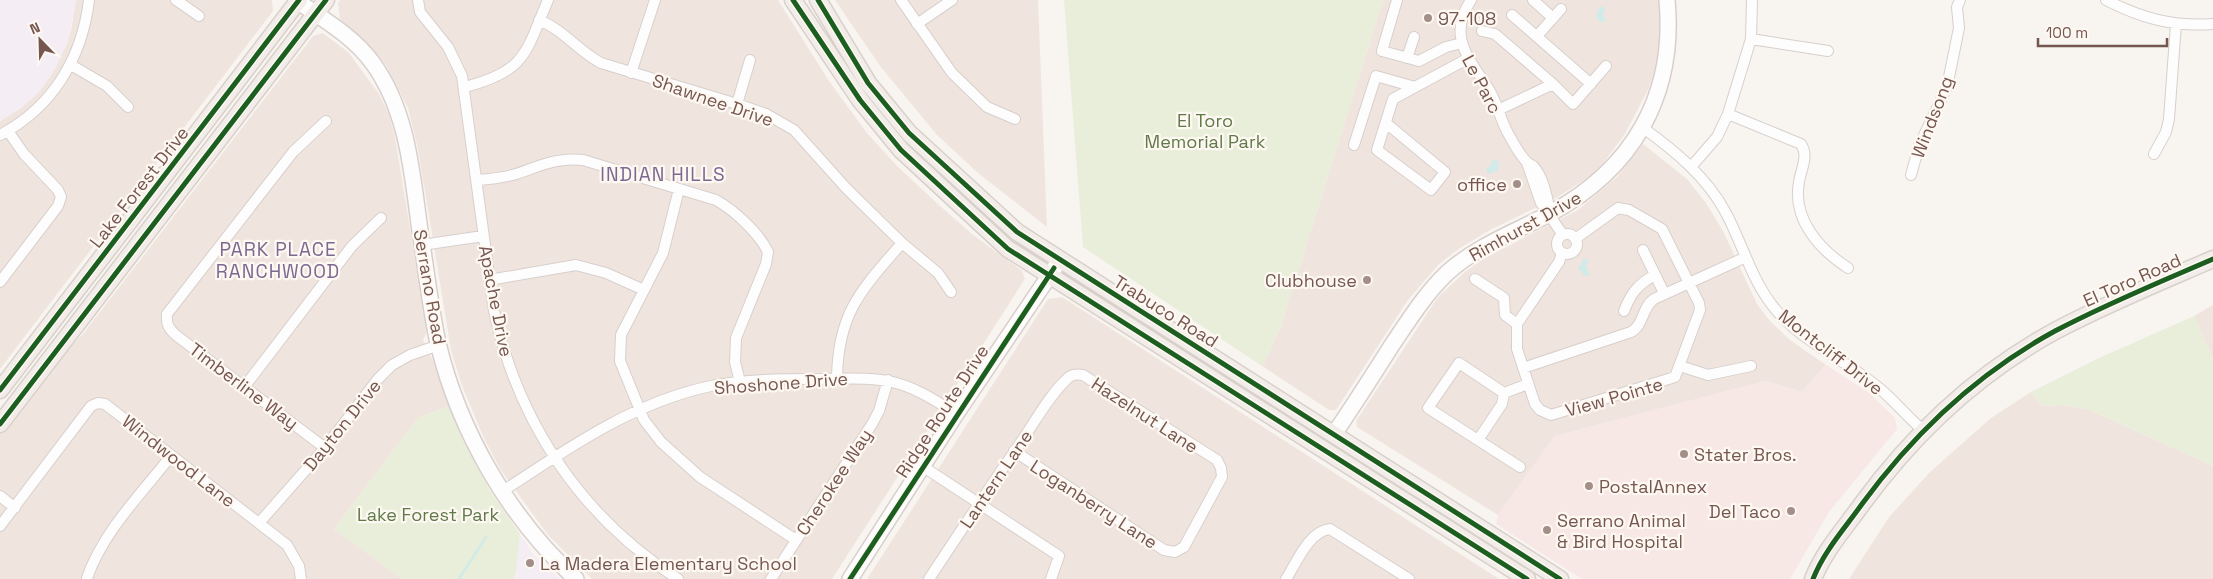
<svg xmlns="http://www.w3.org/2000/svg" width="2213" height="579" font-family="'Space Grotesk',sans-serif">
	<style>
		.residential { fill: #f0e5de }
		.commercial { fill: #f7e8e5 }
		.education { fill: #f4edf4 }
		.green { fill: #e9eedb }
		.water { fill: #d2eae8 }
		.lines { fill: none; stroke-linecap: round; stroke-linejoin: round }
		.stream { stroke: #d2eae8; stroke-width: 2.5 }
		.street-casing { stroke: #d7cfcc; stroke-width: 12 }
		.secondary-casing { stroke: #d8cfcc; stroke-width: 18 }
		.primary-casing { stroke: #d9d0cc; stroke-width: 19 }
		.street { stroke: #fefdfd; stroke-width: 10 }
		.secondary { stroke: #fefdfd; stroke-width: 15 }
		.primary { stroke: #f2ede8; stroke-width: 16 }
		.cycleway-casing { stroke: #fef8f2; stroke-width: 8 }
		.cycleway { stroke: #1b5e20; stroke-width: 5 }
		.poi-dot { fill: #a48e88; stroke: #fef8f2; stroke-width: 2 }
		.labels { text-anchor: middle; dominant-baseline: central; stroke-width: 4.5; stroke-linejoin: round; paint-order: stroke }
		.poi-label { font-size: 18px; fill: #765750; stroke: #fef8f2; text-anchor: start }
		.street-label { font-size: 18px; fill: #765750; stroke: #fef8f2 }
		.park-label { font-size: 18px; fill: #5f7a48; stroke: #fef8f2 }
		.neighbourhood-label { font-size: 19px; letter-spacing: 1px; fill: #7c6891; stroke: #fef8f2 }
	</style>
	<rect width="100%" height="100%" fill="#f8f4f0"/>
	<!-- residential -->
	<path class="residential" d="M76 0H272L273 11 0 369V121L21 108 38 93 56 67 71 31Z
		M340 0H778L829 81 867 133 897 166 939 205 972 234 1022 271 1025 279 832 579H592L548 535 500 469 483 436 462 386 451 350 418 149 408 108 386 65 361 37 340 19 338 3Z
		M835 0H1038L1047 227 978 173 937 135 880 66Z
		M1383 0H1661V32L1656 66 1649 88 1625 134 1604 162 1592 175 1556 198 1492 229 1460 248 1439 264 1408 300 1336 410H1329L1262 366 1280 329Z
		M323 33 349 53 379 94 389 114 395 137 427 332 423 340 433 361 449 406 418 418 334 529 403 579H0V419L83 334 313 36Z
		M1643 144 1687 179 1706 203 1723 231 1757 304 1770 321 1790 340 1826 365 1802 392 1766 381 1555 436 1498 515 1357 427 1356 421 1438 297 1466 271 1485 258 1578 210 1617 177Z
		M1062 297 1499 579H867L1048 299Z
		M2213 305V359L2194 316Z
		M2031 392 2042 406 2064 405 2090 410 2213 466V579H1849L1889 517 1929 473 1991 418Z"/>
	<!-- commercial -->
	<path class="commercial" d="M1826 365 1868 392 1895 418 1897 429 1829 512 1790 579H1582L1496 524 1498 515 1555 436 1766 381 1802 392Z"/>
	<!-- education -->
	<path class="education" d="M0 0H76L68 42 51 76 38 93 21 108 0 121Z
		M520 534 533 554 560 579H513L516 572Z"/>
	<!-- green -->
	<path class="green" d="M1064 0H1383L1280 329 1262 366 1083 247Z
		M2194 316 2213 359V466L2090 410 2064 405 2042 406 2031 392 2097 359Z
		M449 406 463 416 462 439 489 489 520 534 516 572 513 579H403L334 529 418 418Z"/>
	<!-- water -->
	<path class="water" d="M1602 6 1605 9 1603 15 1606 20 1601 23 1596 17 1599 8Z
		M1493 159 1499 162 1498 171 1488 174 1486 169 1490 166Z
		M1584 258 1589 261 1586 266 1590 275 1585 276 1578 268Z"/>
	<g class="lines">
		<!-- stream -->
		<path class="stream" d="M459 579 486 537"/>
		<!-- street casing -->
		<g class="street-casing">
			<path id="street" d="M176 0 199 16
				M418 0 420 12 448 47 462 76 494 311C518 422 581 517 678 579
				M901 0 952 73 987 107 1015 119
				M1397 0 1382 51 1419 61 1446 47 1462 43
				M1471 0C1445 39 1473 62 1491 93 1498 106 1501 122 1509 135 1514 144 1520 156 1528 163 1530 165 1533 165 1534 167 1544 178 1548 200 1550 214
				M1533 0 1553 18
				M2106 0C2141 18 2173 27 2213 24
				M1512 15 1591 84
				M539 20C564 30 578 51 601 63L737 104 766 114 794 130 846 188 902 243 938 273 951 292
				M917 24 952 0
				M1482 31 1495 34 1553 84
				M1537 36 1561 9
				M1751 39 1828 51
				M1407 58 1414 37
				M71 65 107 86 128 107
				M631 73 655 0
				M465 87C526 71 525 54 548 0
				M1415 87 1467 59
				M737 104 750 60
				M1498 110 1553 84 1573 104 1606 66
				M1728 114 1801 144C1809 156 1801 169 1799 182 1792 219 1819 249 1848 268
				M1642 127C1675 151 1707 177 1726 213 1742 243 1751 278 1772 305 1799 341 1845 359 1879 388 1895 401 1907 417 1923 430
				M0 135C53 107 82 58 89 0
				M1354 145 1376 76 1415 87 1393 99 1377 150 1431 190 1445 172 1386 123
				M2154 154 2166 132 2169 119 2176 24
				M1527 163 1541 203 1563 235
				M1691 167 1717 137 1728 114 1751 39 1752 0
				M1911 175 1919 146 1947 87 1959 28 1957 7 1960 0
				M477 180C490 179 503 178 516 174 540 166 557 157 583 160L716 200C734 210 759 233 768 252L766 264 736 338 735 362 740 382
				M679 189 663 253 621 335 620 361 644 420 661 442 700 477 796 540
				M1557 244a10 10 0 1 1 20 0a10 10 0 1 1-20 0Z
				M422 245 483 236
				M1643 250 1664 293
				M1562 253 1559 262 1517 324V349L1535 404 1540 410 1551 415 1675 377 1700 310 1699 303 1662 229 1629 210 1618 208 1575 239
				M1475 279 1504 298 1505 315 1517 324
				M489 280 576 265 606 273 644 290
				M0 282 58 206 61 197 58 190 24 154 8 131
				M1624 311C1631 293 1638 284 1655 275
				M1680 366 1708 375 1751 366
				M1523 368 1631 332C1644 325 1642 307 1654 299L1746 257
				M837 378C838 313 861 290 902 243
				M245 386 352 246 381 218
				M1478 440 1502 404 1504 393
				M325 448 177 336C169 329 166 325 167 314L293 152 326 121
				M922 466 1059 556 1051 579
				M1520 467 1428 408 1459 363 1504 393 1528 384
				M503 491C568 448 634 402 711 386 746 379 782 379 817 379 883 378 900 375 956 414
				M0 496 15 508
				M259 523 325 448 378 379 392 365 410 355 439 345
				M0 526 91 406 98 403 105 404 287 545 299 566 301 579
				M87 578C103 532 141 494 171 456
				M771 579 872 424 879 411 888 380
				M929 579C960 532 991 485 1023 439 1036 420 1049 396 1066 380 1071 374 1076 374 1083 375L1217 460 1221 468 1222 477 1184 547 1175 552 1164 550 1014 451
				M1286 579C1297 562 1309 531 1330 529L1409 579"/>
		</g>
		<!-- secondary casing -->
		<g class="secondary-casing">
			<path id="secondary" d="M296 0C322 19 352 35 372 62 408 111 412 173 420 231 426 268 430 306 438 343 459 431 509 518 576 579
				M1334 434C1354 405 1373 375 1392 345 1409 320 1425 294 1447 273 1475 247 1515 232 1549 214 1632 170 1676 96 1667 0
				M850 579 956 414 1060 260"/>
		</g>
		<!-- primary casing -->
		<g class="primary-casing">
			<path id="primary" d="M793 0 860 100 901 150 1008 249 1527 579
				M818 0 868 83 909 133 1017 232 1560 579
				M0 390 299 0
				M0 424 326 0
				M1813 579C1824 551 1845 528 1862 504 1914 433 1978 373 2055 331 2106 304 2160 282 2213 259"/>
		</g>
		<!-- street -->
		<use href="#street" class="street"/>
		<!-- secondary -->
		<use href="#secondary" class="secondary"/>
		<!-- primary -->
		<use href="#primary" class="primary"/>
		<!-- cycleway casing -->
		<g class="cycleway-casing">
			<path id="cycleway" d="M793 0 860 100 901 150 1008 249 1527 579
				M818 0 868 83 909 133 1017 232 1560 579
				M0 390 299 0
				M0 424 326 0
				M850 579 1054 268
				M1813 579C1824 551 1845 528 1862 504 1914 433 1978 373 2055 331 2106 304 2160 282 2213 259"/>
		</g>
		<!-- cycleway -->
		<use href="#cycleway" class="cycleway"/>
	</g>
	<!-- markers -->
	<g class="poi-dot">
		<circle cx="1428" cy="18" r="5"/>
		<circle cx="1517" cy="184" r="5"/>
		<circle cx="1367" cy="280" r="5"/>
		<circle cx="1684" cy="454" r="5"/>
		<circle cx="1589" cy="486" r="5"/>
		<circle cx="1791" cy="511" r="5"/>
		<circle cx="1547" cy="530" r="5"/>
		<circle cx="530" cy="563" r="5"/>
	</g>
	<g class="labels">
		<!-- poi labels -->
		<g class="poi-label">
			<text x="1438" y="18">97-108</text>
			<text x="1507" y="184" text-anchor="end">office</text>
			<text x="1357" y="280" text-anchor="end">Clubhouse</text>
			<text x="1694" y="454">Stater Bros.</text>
			<text x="1599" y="486">PostalAnnex</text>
			<text x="1781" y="511" text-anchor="end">Del Taco</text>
			<text x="1557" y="520">Serrano Animal<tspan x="1557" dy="21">&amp; Bird Hospital</tspan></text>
			<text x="540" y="563">La Madera Elementary School</text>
		</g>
		<!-- street labels -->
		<g class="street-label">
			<text transform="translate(1482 84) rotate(62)">Le Parc</text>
			<text transform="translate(713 100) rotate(19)">Shawnee Drive</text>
			<text transform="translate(1932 117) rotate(-69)">Windsong</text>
			<text transform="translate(139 187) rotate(-52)">Lake Forest Drive</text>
			<text transform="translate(1525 226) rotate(-29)">Rimhurst Drive</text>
			<text transform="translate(2132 280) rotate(-24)">El Toro Road</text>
			<text transform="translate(430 287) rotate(80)">Serrano Road</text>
			<text transform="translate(496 301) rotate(79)">Apache Drive</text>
			<text transform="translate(1166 311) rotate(32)">Trabuco Road</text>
			<text transform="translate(1831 352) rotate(38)">Montcliff Drive</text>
			<text transform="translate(781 383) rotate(-4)">Shoshone Drive</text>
			<text transform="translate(244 386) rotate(37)">Timberline Way</text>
			<text transform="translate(1614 397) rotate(-16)">View Pointe</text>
			<text transform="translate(942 411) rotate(-57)">Ridge Route Drive</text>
			<text transform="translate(1145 415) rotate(33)">Hazelnut Lane</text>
			<text transform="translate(342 425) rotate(-51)">Dayton Drive</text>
			<text transform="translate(179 461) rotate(38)">Windwood Lane</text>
			<text transform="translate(996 479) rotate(-56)">Lantern Lane</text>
			<text transform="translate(834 482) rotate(-57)">Cherokee Way</text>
			<text transform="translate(1094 504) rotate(33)">Loganberry Lane</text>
		</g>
		<!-- park labels -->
		<g class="park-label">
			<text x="1205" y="120">El Toro<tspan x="1205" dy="21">Memorial Park</tspan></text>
			<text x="428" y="514">Lake Forest Park</text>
		</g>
		<!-- neighbourhood labels -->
		<g class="neighbourhood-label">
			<text x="663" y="174">INDIAN HILLS</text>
			<text x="278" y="249">PARK PLACE<tspan x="278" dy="22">RANCHWOOD</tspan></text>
		</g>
	</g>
	<!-- north arrow -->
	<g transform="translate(40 40) rotate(337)" stroke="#fef8f2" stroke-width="4" paint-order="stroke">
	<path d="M0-4L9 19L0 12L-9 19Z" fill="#765750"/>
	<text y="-8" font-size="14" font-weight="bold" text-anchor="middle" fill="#765750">N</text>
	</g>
	<!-- scale -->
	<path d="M2038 38v8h129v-8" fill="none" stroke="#765750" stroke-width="2.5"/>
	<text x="2046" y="38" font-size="15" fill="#765750" stroke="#fef8f2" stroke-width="4" paint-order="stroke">100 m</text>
</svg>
